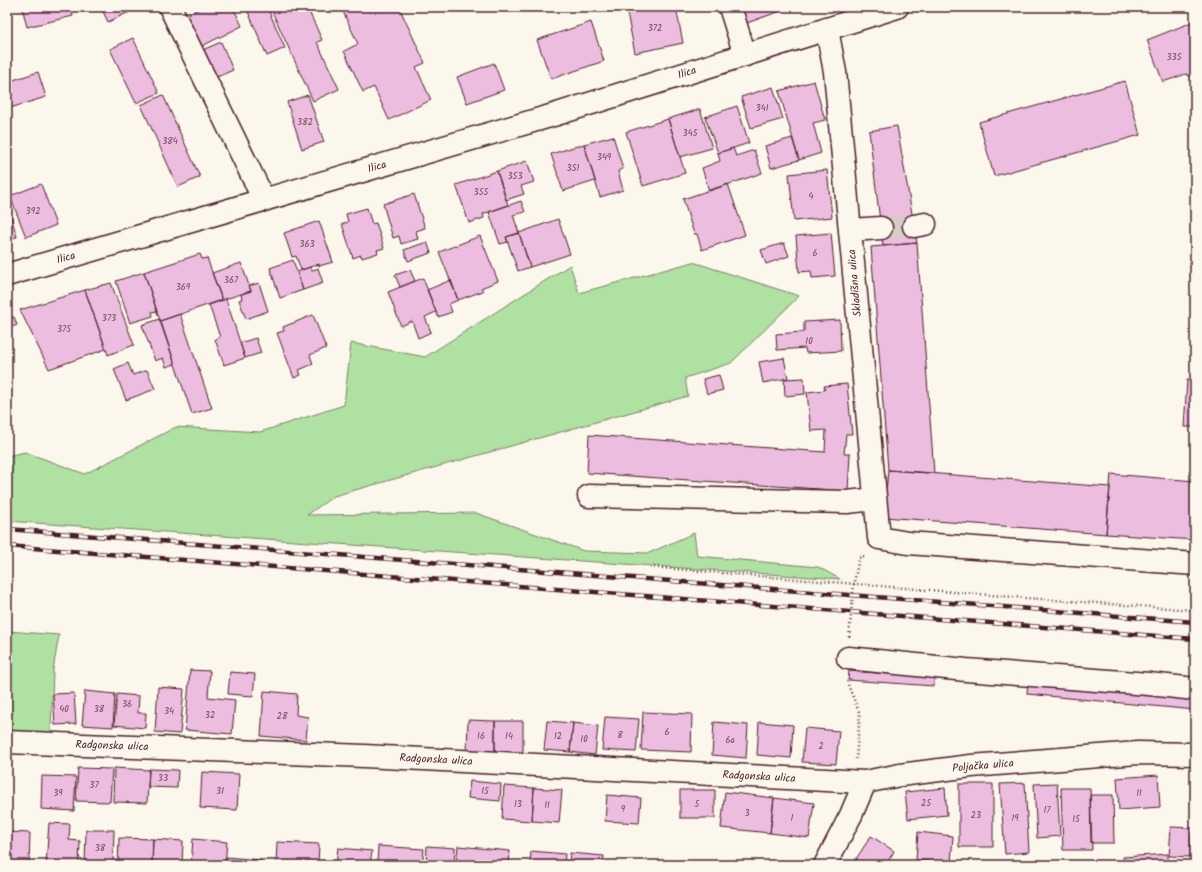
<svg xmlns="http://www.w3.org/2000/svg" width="1202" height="872" font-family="Kalam,sans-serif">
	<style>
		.green { fill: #aee1a2; stroke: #7c8066 }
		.building { fill: #edbddf; stroke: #4a1f2b }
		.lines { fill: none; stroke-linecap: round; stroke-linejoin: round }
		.minor-tunnel { stroke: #d8ccc5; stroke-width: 22; stroke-dasharray: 22 11; stroke-linecap: butt }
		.minor-casing { stroke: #4a1f2b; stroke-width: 25 }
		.major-casing { stroke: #4a1f2b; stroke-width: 25 }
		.path { stroke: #4a1f2b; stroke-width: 2.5; stroke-dasharray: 1 3; stroke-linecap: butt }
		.minor { stroke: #fbf7ec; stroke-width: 22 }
		.major { stroke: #fbf7ec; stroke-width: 22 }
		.rail-casing { stroke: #4a1f2b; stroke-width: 4.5 }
		.rail { stroke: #fbf7ec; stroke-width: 3; stroke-dasharray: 9; stroke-linecap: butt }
		.labels { text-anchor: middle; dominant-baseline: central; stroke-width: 3; stroke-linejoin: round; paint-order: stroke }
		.number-label { font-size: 9px; fill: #734658 }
		.street-label { font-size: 11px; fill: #4a1f2b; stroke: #fbf7ec }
	</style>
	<rect width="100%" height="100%" fill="#fbf7ec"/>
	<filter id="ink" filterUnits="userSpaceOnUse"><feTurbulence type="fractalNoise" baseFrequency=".025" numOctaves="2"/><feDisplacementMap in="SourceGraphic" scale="8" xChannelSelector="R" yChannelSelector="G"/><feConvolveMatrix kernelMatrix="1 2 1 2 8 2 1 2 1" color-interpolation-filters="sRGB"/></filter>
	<g filter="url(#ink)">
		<!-- green -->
		<path class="green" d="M693 262 799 296 731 363 685 378 688 396 334 496 307 515 476 513 584 551 649 553 694 533 697 556 818 567 840 579 7 521V456L25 452 85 474 176 427 260 432 344 405 351 343 425 357 570 265 579 293Z
			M7 631 59 635 53 670 51 733 7 731Z"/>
		<!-- building -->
		<path class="building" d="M22 7H71L73 16 27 27Z
			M101 7H140L108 22Z
			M203 7H233L242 26 196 49 180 18Z
			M246 7H267L285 48 267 56Z
			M270 7H307L322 40 317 42 339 89 313 101Z
			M341 7H399L425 63 416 67 431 100 389 120 374 87 363 92 344 51 358 44Z
			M657 7H676L683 43 635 53 627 13Z
			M738 7H792L744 24Z
			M1195 21V79L1186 74 1163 82 1147 40Z
			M591 22 604 61 551 79 537 40Z
			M133 38 159 93 136 103 110 49Z
			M221 42 233 70 210 80 198 52Z
			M494 63 504 90 467 103 457 77Z
			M38 72 46 97 10 108 7 99V82Z
			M814 81 825 120 813 123 821 153 799 160 779 91Z
			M1125 81 1140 135 994 176 979 122Z
			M773 87 783 119 751 128 741 97Z
			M163 95 200 177 178 187 141 105Z
			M308 95 324 142 302 149 287 102Z
			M737 106 749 143 718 153 705 117Z
			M700 109 712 148 680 157 668 119Z
			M668 119 685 173 643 186 626 132Z
			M897 126 917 243 883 246 869 131Z
			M613 136 623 169 618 171 623 190 600 197 584 144Z
			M792 138 799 160 771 168 765 146Z
			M584 144 595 181 563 191 551 154Z
			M733 148 736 156 754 150 762 173 709 191 702 168 720 161 718 153Z
			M527 161 534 182 521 186 524 194 506 200 497 171Z
			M827 170 832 217 794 221 789 174Z
			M497 171 508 205 483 214 484 218 469 223 456 185Z
			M41 184 56 225 26 237 10 196Z
			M728 184 745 235 702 250 697 234H694L683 199Z
			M414 194 425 228 416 231 418 239 401 244 399 236 393 238 383 204Z
			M521 201 525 212 513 215 519 233 506 237 508 242 500 244 489 212Z
			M7 206H8L17 237 7 239Z
			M367 208 372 224 376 223 384 248 377 250 378 253 362 258 361 255 353 258 342 224 348 222 346 214Z
			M558 219 570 254 530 267 519 233Z
			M319 221 333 262 319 266V264L301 270 296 256 292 257 284 233Z
			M519 233 530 267 518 271 506 237Z
			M831 233 835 276 812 278 811 271 799 272 796 236Z
			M480 236 498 281 481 288 483 291 458 300 439 252Z
			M427 242 431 253 408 261 404 250Z
			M784 243 789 256 766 264 761 250Z
			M917 243 934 473 888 470 871 247Z
			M200 254 202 259 207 258 222 300 160 321 144 272Z
			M293 260 303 290 280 298 270 268Z
			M241 263 251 291 222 300 212 273Z
			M310 267 311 271 318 268 323 283 303 290 297 272Z
			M410 270 415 281 400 287 395 275Z
			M144 272 157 311 152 312 153 316 130 323 116 281Z
			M423 278 436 312 425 317 431 332 418 338 412 321 401 326 388 292Z
			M451 280 458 300 449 304 452 312 438 317 427 290Z
			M111 283 134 345 108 355 85 290Z
			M259 283 268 311 246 319 239 300 242 299 241 294 251 291 249 286Z
			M85 290 106 349 49 369 20 310Z
			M226 299 245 358 224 365 215 339 220 337 209 305Z
			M180 314 212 408 192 414 160 321Z
			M313 315 326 348 310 355 313 364 299 370 301 375 294 378 277 333 284 331 283 327Z
			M14 317 17 325 7 329V319Z
			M160 319 175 364 166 367 163 358 155 361 142 325Z
			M840 320 841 351 806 353 805 348 777 350 776 334 804 332V322Z
			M256 338 261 353 245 358 240 343Z
			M784 358 788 378 763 383 759 362Z
			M128 363 133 375 147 370 155 389 126 400 114 369Z
			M719 375 723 390 707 394 703 379Z
			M804 378 805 394 785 396 784 379Z
			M1187 380 1195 381V427H1184Z
			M847 384 852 434H846L844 454H850L848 491 587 473 589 435 825 452 826 430 811 431 807 392 825 390 824 386Z
			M888 470 1110 487 1106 534 884 517Z
			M1111 474 1195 481V540L1106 534Z
			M190 670 210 671 208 697 235 700 232 734 185 730Z
			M849 671 934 677V686L848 680Z
			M230 672 255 674 253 696 228 694Z
			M1028 682 1195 698V710L1027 694Z
			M158 687 184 689 180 734 155 732Z
			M85 691 115 694 113 727 82 725Z
			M264 691 297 694 296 715 308 717 306 740 261 736Z
			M74 693 76 724 55 725 53 694Z
			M117 694 139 696 138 713H146L145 728 114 725Z
			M643 712 692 714 691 752 641 750Z
			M605 717 639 719 636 752 602 750Z
			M468 720 495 721V752H467Z
			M495 721H523V752H495Z
			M547 721 573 723 570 752 544 750Z
			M714 722 748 725 746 758 712 755Z
			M759 722 793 725 791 758 757 755Z
			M573 723 598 726 595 755 570 752Z
			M805 728 839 731 836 764 802 762Z
			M78 768 112 769 110 802 76 801Z
			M114 768 149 770 147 803 113 802Z
			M149 769 178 770 177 788 148 787Z
			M202 772 239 774 237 810 200 808Z
			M1158 775 1160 807 1119 810 1117 778Z
			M42 776 76 777 74 811 41 809Z
			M470 781 501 784 500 801 468 798Z
			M1025 783 1029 852 1005 854 1000 784Z
			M1057 783 1060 836 1037 838 1034 784Z
			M959 784H993V847H959Z
			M504 786 534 788 532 821 502 819Z
			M534 788 562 790 559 823 532 821Z
			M945 788 947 815 908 819 905 792Z
			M1061 788H1090L1092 850H1063Z
			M680 790H715V818H680Z
			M725 792 774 798 770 833 721 828Z
			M607 795 641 798 639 823 605 821Z
			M1090 795H1113L1114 843H1091Z
			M774 798 814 803 809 838 770 833Z
			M49 823 70 824 69 840 80 841 79 865H46Z
			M1171 827 1192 828 1190 857 1169 856Z
			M86 830H114L113 865H85Z
			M7 832 30 833 29 865H7Z
			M918 832 953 836 951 863 916 860Z
			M1192 834H1195V865H1193Z
			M871 836 894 851 886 865H865L856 859Z
			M119 838 153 839 152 865H118Z
			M153 839 183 841 182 865H152Z
			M193 839 227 842 225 865H191Z
			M277 842 319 844 318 865H276Z
			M378 846 424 849 422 865H377Z
			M427 846 455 848 454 865H426Z
			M458 846 510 851 509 865H456Z
			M338 848 372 851 370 865H336Z
			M531 851 565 854 564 865H530Z
			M570 853 604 856 603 865H569Z
			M1168 854V865H1124L1123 857Z
			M226 857 260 860V865H226Z
			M856 859 865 865H853Z
			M719 862 749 864V865H719Z
			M665 863 695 865H665Z"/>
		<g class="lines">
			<!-- minor-tunnel -->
			<path class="minor-tunnel" d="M881 228 914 226"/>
			<!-- minor casing -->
			<g class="minor-casing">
				<path id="minor" d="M170 7 264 200
					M730 7 745 55
					M827 29 835 72 879 538 908 543 1195 564
					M914 226 925 224
					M851 230 881 228
					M589 496 847 502 875 499
					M848 658 966 670 1149 684 1195 689
					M7 742 364 756 865 782 900 775 971 766 1138 753 1195 754
					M825 865 851 815 865 782"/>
			</g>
			<!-- major casing -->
			<g class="major-casing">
				<path id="major" d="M7 275 557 114 897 7"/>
			</g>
			<!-- path -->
			<path class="path" d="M650 567 1026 598 1195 610
				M849 637 854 583 859 558 864 556
				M847 681 850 690 860 714 856 759"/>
			<!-- minor -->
			<use href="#minor" class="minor"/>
			<!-- major -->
			<use href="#major" class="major"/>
			<!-- rail casing -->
			<g class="rail-casing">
				<path id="rail" d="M7 529 1195 622
					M7 546 1195 639"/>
			</g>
			<!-- rail -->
			<use href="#rail" class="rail"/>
		</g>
	</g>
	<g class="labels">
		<!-- number labels -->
		<g class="number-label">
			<text x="655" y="28">372</text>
			<text x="1174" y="57">335</text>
			<text x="762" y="108">341</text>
			<text x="305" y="122">382</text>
			<text x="690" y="133">345</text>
			<text x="170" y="141">384</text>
			<text x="604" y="157">349</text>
			<text x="573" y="168">351</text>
			<text x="515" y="176">353</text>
			<text x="481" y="192">355</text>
			<text x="811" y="196">4</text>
			<text x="33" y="211">392</text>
			<text x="307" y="244">363</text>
			<text x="815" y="253">6</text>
			<text x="231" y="280">367</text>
			<text x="183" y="287">369</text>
			<text x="109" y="318">373</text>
			<text x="64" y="329">375</text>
			<text x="809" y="341">10</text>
			<text x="127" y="704">36</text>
			<text x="64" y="709">40</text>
			<text x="99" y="709">38</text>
			<text x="169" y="711">34</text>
			<text x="210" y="715">32</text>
			<text x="282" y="716">28</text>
			<text x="667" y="732">6</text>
			<text x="620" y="735">8</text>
			<text x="481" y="736">16</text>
			<text x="509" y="736">14</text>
			<text x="558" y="736">12</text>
			<text x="584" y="739">10</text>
			<text x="730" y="740">6a</text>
			<text x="821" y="746">2</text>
			<text x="163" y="778">33</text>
			<text x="94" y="785">37</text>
			<text x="220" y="791">31</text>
			<text x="485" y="791">15</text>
			<text x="58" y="793">39</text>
			<text x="1139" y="793">11</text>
			<text x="926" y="803">25</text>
			<text x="518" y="804">13</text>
			<text x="697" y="804">5</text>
			<text x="547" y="805">11</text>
			<text x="623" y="809">9</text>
			<text x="1047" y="810">17</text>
			<text x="747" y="813">3</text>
			<text x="976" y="815">23</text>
			<text x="792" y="818">1</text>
			<text x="1015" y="818">19</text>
			<text x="1076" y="819">15</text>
			<text x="100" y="848">38</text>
		</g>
		<!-- street labels -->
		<g class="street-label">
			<text transform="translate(687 73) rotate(-18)">Ilica</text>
			<text transform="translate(377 167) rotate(-16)">Ilica</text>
			<text transform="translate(66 258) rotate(-16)">Ilica</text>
			<text transform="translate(855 283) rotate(-95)">Skladišna ulica</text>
			<text transform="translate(112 746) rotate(2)">Radgonska ulica</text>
			<text transform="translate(436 760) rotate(3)">Radgonska ulica</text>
			<text transform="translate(983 766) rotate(-5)">Poljačka ulica</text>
			<text transform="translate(759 777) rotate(3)">Radgonska ulica</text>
		</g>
	</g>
	<!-- margin -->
	<rect width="1202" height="872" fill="none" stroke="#fbf7ec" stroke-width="24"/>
	<rect x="12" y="12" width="1178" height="848" fill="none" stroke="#4a1f2b" stroke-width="1.5" filter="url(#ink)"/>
</svg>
